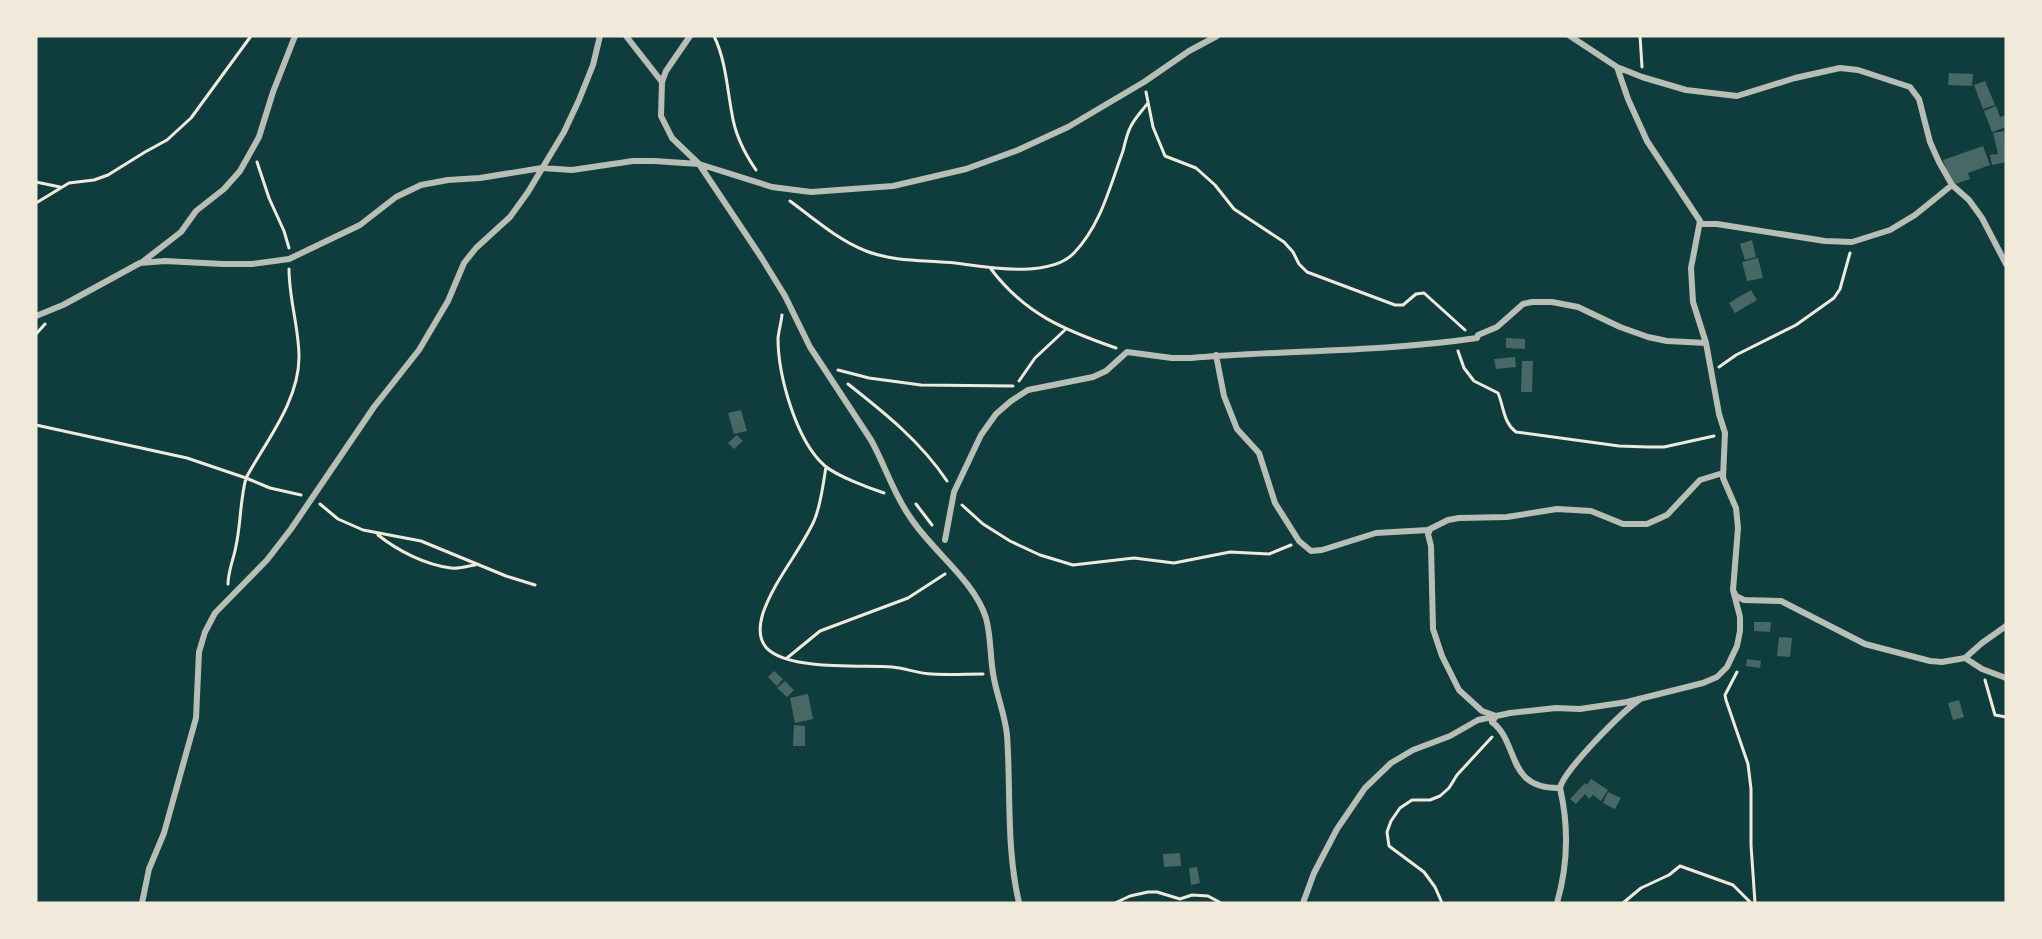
<svg xmlns="http://www.w3.org/2000/svg" width="2042" height="939" font-family="'Archivo Narrow',sans-serif">
	<style>
		.building { fill: #486865 }
		.lines { fill: none; stroke-linecap: round; stroke-linejoin: round }
		.path { stroke: #f1e9da; stroke-width: 3 }
		.minor { stroke: #b8beb3; stroke-width: 6 }
	</style>
	<rect width="100%" height="100%" fill="#0f3d3e"/>
	<!-- building -->
	<path class="building" d="M1949 73 1973 74 1972 86 1948 85Z
		M1985 81 1995 105 1983 109 1974 85Z
		M1996 106 2000 117 2006 115V127L1992 132 1984 111Z
		M2004 131 2006 162 1992 165 1990 155 1998 154 1993 133Z
		M1983 146 1990 165 1968 173 1970 179 1952 185 1943 160Z
		M1752 240 1756 257 1745 260 1740 244Z
		M1758 258 1763 278 1747 281 1742 262Z
		M1751 290 1757 300 1735 313 1729 303Z
		M1506 338 1525 339V349L1506 348Z
		M1515 357 1516 367 1496 369 1494 359Z
		M1522 361H1533L1532 392H1521Z
		M741 410 747 431 734 434 728 413Z
		M737 435 743 441 734 449 728 443Z
		M1754 622H1771L1770 632 1754 631Z
		M1779 637 1792 638 1790 657 1777 656Z
		M1747 659 1761 661 1760 668 1746 666Z
		M774 671 783 679 777 686 768 677Z
		M785 681 794 690 787 697 777 688Z
		M808 694 813 719 795 723 790 698Z
		M1959 700 1964 717 1953 720 1948 703Z
		M794 725 805 726V746H793Z
		M1591 779 1608 790 1601 801 1593 795 1589 799 1585 794 1576 804 1570 799 1585 783 1587 785Z
		M1608 792 1621 798 1615 809 1603 803Z
		M1180 853 1181 866 1164 867 1163 854Z
		M1197 867 1200 883 1191 885 1189 868Z"/>
	<g class="lines">
		<!-- path -->
		<path class="path" d="M714 36C726 61 727 88 732 114 735 134 745 154 756 170
			M1640 36 1642 67
			M1146 92 1153 127 1165 156 1196 168 1215 185 1234 209 1284 242 1293 252 1299 264 1307 272 1395 305H1403L1416 294 1424 293 1465 330
			M257 162 269 198 284 231 289 248
			M36 182 60 187
			M790 201C813 218 838 240 866 251 894 262 926 260 955 263 987 267 1049 279 1074 253 1101 225 1110 186 1123 151 1125 143 1127 133 1131 126 1135 118 1142 111 1147 104
			M36 203 69 183 94 180 108 175 145 152 167 140 191 118 251 36
			M991 269C1025 314 1064 330 1116 348
			M782 315C781 323 779 330 778 338 778 375 796 441 825 466 837 476 869 488 884 493
			M36 334 45 324
			M1458 351 1464 368 1474 381 1498 393C1504 407 1503 422 1516 432L1619 446 1648 447H1664L1714 436
			M1719 367 1736 355 1796 325 1834 298 1840 289 1850 253
			M838 370 869 378 921 385 1013 386
			M1019 381 1035 358 1066 329
			M848 384C885 413 921 442 947 481
			M36 425 187 458 246 478 270 488 301 495
			M826 467C823 484 821 505 814 521 799 553 775 579 763 613 759 626 758 642 770 651 795 670 860 665 892 667 905 668 919 674 932 674 949 675 966 674 983 674
			M320 504 338 519 363 530 421 541 506 576 535 585
			M916 504 932 525
			M962 505 983 524 1010 541 1040 555 1073 565 1134 558 1174 563 1230 552 1269 554 1291 545
			M378 535C398 551 426 565 451 568 459 569 467 566 475 565
			M228 584C228 571 234 558 236 546 241 523 240 500 246 478 266 441 299 401 299 357 299 328 289 299 289 269
			M787 658 820 631 908 598 945 574
			M1737 672 1725 695 1726 700 1748 764 1751 789V845L1755 903
			M1985 680 1995 715 2006 717
			M1115 903 1130 896 1148 892H1157L1180 899 1192 895 1208 896 1221 903
			M1442 903 1435 887 1424 872 1389 846 1387 832 1391 821 1400 808 1412 800H1430L1440 796 1449 788 1457 775 1492 737
			M1623 903 1641 888 1669 875 1680 866 1733 885 1751 903"/>
		<!-- minor -->
		<path class="minor" d="M626 36 662 82 661 116 672 138 699 164 761 257 785 296 810 347 871 440C885 465 893 493 910 517 932 551 974 580 986 618 991 636 990 655 993 673 996 694 1005 714 1007 735 1011 791 1006 847 1019 903
			M1570 36 1617 67 1642 77 1686 90 1737 96 1795 78 1840 68 1858 70 1910 87 1919 99 1930 142 1939 162 1952 185 1969 200 1982 218 2006 264
			M662 82 666 71 690 36
			M1701 224H1717L1825 241 1852 242 1890 230 1915 215 1952 185
			M141 263 181 232 196 211 224 189 240 171 259 137 273 92 295 36
			M36 316 63 305 140 263 165 261 223 264H252L289 259 360 225 396 197 421 185 448 180 480 178 542 168 572 170 633 161H654L699 164 772 187 811 192 893 186 966 169 1018 150 1068 127 1144 82 1189 51 1217 36
			M1216 355 1224 396 1237 429 1259 453 1275 503 1299 541 1311 551 1322 550 1376 533 1428 530 1448 520 1459 518 1507 517 1557 509 1591 511 1623 524H1647L1667 515 1700 480 1723 473
			M1430 530 1428 534 1431 546 1433 629 1442 656 1459 690 1482 711 1496 716 1492 722C1520 743 1505 789 1560 788
			M945 540 954 492 981 435 996 414 1011 401 1028 390 1093 377 1106 371 1127 352 1172 358H1191C1286 350 1382 352 1477 338L1478 335 1497 327 1523 304 1532 302H1552L1578 307 1620 327 1648 337 1667 341 1706 343
			M1734 592 1736 596 1744 600 1781 601 1865 644 1930 661 1942 662 1965 658 1982 669 2006 678
			M1965 658 1982 643 2006 626
			M142 903 149 869 164 833 196 718 199 652 205 632 215 613 267 560 291 529 374 407 419 350 448 301 464 263 476 248 510 217 528 192 564 132 579 100 593 65 600 36
			M1303 903 1314 873 1337 829 1365 788 1391 763 1413 750 1450 736 1478 720 1510 713 1556 708 1580 709 1627 702 1703 683 1717 677 1727 667 1737 646 1740 631V617L1733 590 1738 528 1736 508 1723 478 1725 433 1719 414 1706 343 1693 302 1691 268 1700 221 1647 141 1628 99 1617 67
			M1557 903C1568 865 1569 827 1560 788 1564 770 1622 712 1639 700"/>
	</g>
	<!-- border -->
	<rect width="2042" height="939" fill="none" stroke="#f1e9da" stroke-width="75"/>
</svg>
